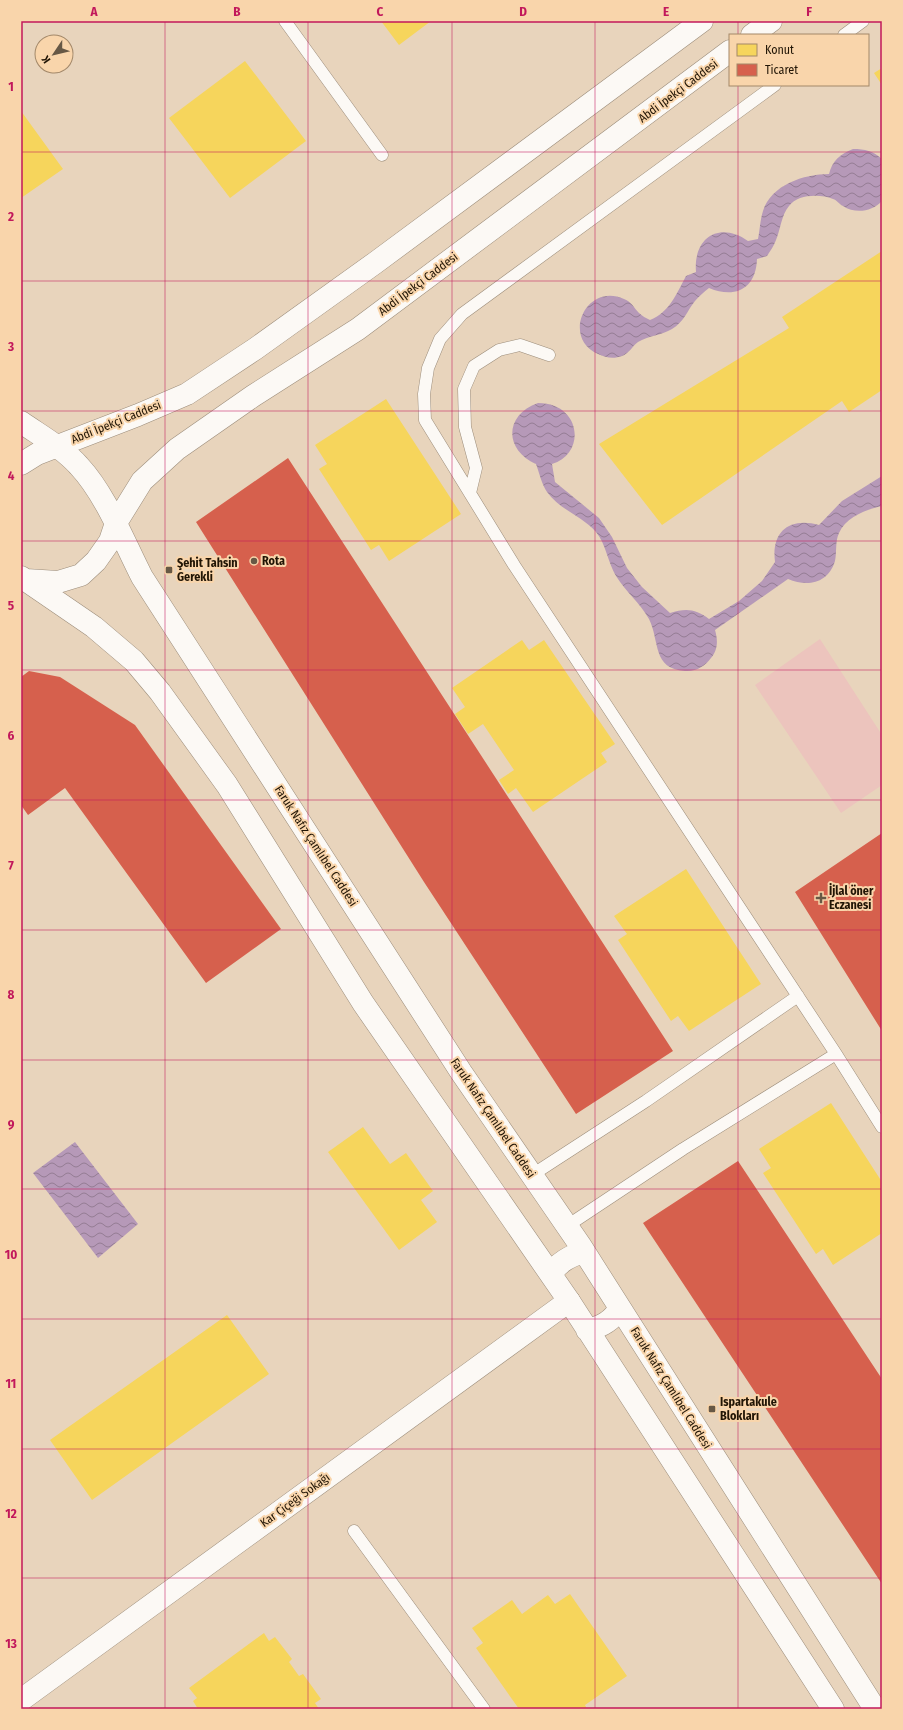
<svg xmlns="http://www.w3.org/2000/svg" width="903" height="1730" font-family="'Fira Sans Condensed',sans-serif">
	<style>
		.garden { fill: #ecc4bd }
		.water { fill: url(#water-waves) }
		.homes { fill: #f6d55c }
		.shops { fill: #d6604d }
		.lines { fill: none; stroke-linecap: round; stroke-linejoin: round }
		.service-casing { stroke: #9c8d7b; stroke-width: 13 }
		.minor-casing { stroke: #9c8d7b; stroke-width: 23 }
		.tertiary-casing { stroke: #9c8d7b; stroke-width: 23 }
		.service { stroke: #fcf9f5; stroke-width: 12 }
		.minor { stroke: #fcf9f5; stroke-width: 22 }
		.tertiary { stroke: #fcf9f5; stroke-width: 22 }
		.grid { fill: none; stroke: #c2185b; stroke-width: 1; stroke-opacity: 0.55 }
		.poi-dot { fill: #675845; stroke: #f9d5ab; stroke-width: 1.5 }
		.labels { text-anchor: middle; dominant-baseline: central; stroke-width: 4; stroke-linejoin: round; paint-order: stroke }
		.street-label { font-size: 12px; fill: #211505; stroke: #f9d5ab }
		.poi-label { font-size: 12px; font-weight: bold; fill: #211505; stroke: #f9d5ab; text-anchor: start }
		.neatline { fill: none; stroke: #c2185b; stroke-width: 1.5 }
		.grid-label { font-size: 13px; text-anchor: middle; font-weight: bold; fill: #c2185b }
	</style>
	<defs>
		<pattern id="water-waves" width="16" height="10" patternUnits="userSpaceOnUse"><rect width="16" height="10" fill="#b699b8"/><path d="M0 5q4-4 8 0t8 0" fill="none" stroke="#947c94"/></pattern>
	</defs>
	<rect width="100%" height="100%" fill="#e8d4bc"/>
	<!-- garden -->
	<path class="garden" d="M820 639 882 735V785L841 813 755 685Z"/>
	<!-- water -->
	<path class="water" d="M853 149C865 149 873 151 882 159V201C872 212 855 214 843 206 839 204 837 200 833 199 820 194 798 194 789 206 781 216 781 228 776 240 774 246 770 251 767 256L757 259C756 289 735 299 709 288 704 292 699 296 695 301 687 311 684 322 672 329 662 335 648 336 638 342 632 346 630 353 622 356 614 359 606 358 598 354 561 338 586 282 624 299 632 302 634 308 639 313 642 316 646 318 650 320 669 313 677 293 686 276L696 272C693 237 720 221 748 241L758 239C760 230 760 220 763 211 771 185 804 174 829 174 832 161 840 154 853 149Z
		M538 403C581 403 587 453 552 464L555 482 599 518 612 537 627 568 642 587 670 613C686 608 696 609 709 619L739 601 762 581 775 562C771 531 790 517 819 525L842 501 882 476V506C867 509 846 517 839 533 835 541 837 552 835 561 828 584 807 587 788 579L715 630C718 640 718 650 711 658 705 666 696 672 685 671 652 669 660 641 649 619 640 603 626 592 616 576 608 563 606 544 596 532 582 516 560 510 547 492 542 485 539 472 536 464 504 450 504 415 538 403Z
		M75 1142 138 1224 98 1258 33 1173Z"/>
	<!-- homes -->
	<path class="homes" d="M381 21H431L399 45Z
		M245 61 306 141 230 198 169 118Z
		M882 68V85L874 73Z
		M21 111 63 169 21 198Z
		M882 251V390L849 412 842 401 662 525 599 444 789 328 782 317Z
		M386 399 461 514 389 561 379 545 371 550 319 469 327 464 315 445Z
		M522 640 529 650 544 640 615 744 601 753 607 762 533 812 516 788 508 794 499 780 514 770 483 724 468 734 455 714 465 707 452 688Z
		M686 869 761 984 689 1031 678 1016 671 1021 618 940 627 934 614 916Z
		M831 1103 882 1182V1233L833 1265 823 1249 816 1254 763 1173 771 1168 759 1149Z
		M363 1127 390 1164 406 1153 433 1191 421 1200 437 1222 399 1250 328 1152Z
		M227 1315 269 1374 92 1500 50 1440Z
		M570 1594 627 1676 585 1705 587 1709H519L476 1648 483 1643 472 1628 512 1600 522 1614 548 1595 555 1604Z
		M264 1633 269 1641 275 1637 292 1659 289 1662 299 1676 303 1674 321 1699 315 1703 319 1709H198L193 1701 197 1698 189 1688Z"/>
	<!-- shops -->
	<path class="shops" d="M288 458 673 1051 576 1114 424 882 196 522Z
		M29 671 60 677 135 725 281 929 206 983 65 788 28 815 21 805V677Z
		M882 833V1031L795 892Z
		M738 1161 882 1379V1584L643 1223Z"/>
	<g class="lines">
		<!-- service casing -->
		<g class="service-casing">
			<path id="service" d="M285 21 382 155
				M844 35 863 21
				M775 85 462 314 440 339 428 368 424 394 425 420 514 565 836 1054 882 1127
				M470 493 476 468 465 427 464 389 474 366 499 350 520 345 549 355
				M532 1175 646 1101 798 996
				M567 1226 683 1149 836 1054
				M354 1531 484 1709"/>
		</g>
		<!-- minor casing -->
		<g class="minor-casing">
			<path id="minor" d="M21 1700 569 1301"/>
		</g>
		<!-- tertiary casing -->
		<g class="tertiary-casing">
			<path id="tertiary" d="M752 35 771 21
				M21 422C41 436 63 448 79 466 106 495 124 542 142 577L461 1072 580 1245 875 1709
				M21 464 37 454 138 415 187 394 255 349 375 263 702 21
				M21 577 94 627 134 661 160 692 227 785 363 1003 569 1301 833 1709
				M26 580 58 582 81 575 96 561 110 541 116 523 142 481 177 449 253 396 358 329 730 51
				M551 1274C559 1262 569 1256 584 1252
				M587 1330C602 1327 612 1321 620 1308"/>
		</g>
		<!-- service -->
		<use href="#service" class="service"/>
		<!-- minor -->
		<use href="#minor" class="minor"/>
		<!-- tertiary -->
		<use href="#tertiary" class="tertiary"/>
	</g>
	<!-- grid -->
	<path class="grid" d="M165 21V1709M308 21V1709M452 21V1709M595 21V1709M738 21V35M738 85V1709M21 152H882M21 281H882M21 411H882M21 541H882M21 670H882M21 800H882M21 930H882M21 1060H882M21 1189H882M21 1319H882M21 1449H882M21 1578H882"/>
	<!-- markers -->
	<g class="poi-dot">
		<circle cx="254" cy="561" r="4"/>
		<rect x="165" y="566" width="8" height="8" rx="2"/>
		<path d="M819 892h4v4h4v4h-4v4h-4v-4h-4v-4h4z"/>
		<rect x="708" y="1405" width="8" height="8" rx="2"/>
	</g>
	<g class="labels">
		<!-- street labels -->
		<g class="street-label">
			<text transform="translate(678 91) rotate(-37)">Abdi İpekçi Caddesi</text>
			<text transform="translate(418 284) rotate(-37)">Abdi İpekçi Caddesi</text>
			<text transform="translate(116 422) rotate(-22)">Abdi İpekçi Caddesi</text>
			<text transform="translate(316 846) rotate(57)">Faruk Nafız Çamlıbel Caddesi</text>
			<text transform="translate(493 1118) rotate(56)">Faruk Nafız Çamlıbel Caddesi</text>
			<text transform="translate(671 1388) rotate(58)">Faruk Nafız Çamlıbel Caddesi</text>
			<text transform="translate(295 1500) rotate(-36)">Kar Çiçeği Sokağı</text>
		</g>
		<!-- poi labels -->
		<g class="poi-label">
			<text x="262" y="561">Rota</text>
			<text x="177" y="563">Şehit Tahsin<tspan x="177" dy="14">Gerekli</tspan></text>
			<text x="829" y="891">İjlal öner<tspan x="829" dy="14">Eczanesi</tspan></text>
			<text x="720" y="1402">Ispartakule<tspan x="720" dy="14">Blokları</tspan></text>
		</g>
	</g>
	<!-- border -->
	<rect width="903" height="1730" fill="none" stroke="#f9d5ab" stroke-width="44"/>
	<!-- legend -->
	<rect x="729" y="34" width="140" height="52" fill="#f9d5ab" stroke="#a38869"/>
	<rect x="737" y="44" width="20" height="12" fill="#f6d55c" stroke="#a38869"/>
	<text x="765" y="54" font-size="12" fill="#211505">Konut</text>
	<rect x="737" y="64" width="20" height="12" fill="#d6604d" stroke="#a38869"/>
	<text x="765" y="74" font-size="12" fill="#211505">Ticaret</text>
	<!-- north arrow -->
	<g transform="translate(54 54) rotate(235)"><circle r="19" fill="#f9d5ab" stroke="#a38869"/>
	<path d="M0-3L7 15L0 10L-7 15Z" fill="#675845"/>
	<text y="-6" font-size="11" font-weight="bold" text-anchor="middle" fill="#211505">K</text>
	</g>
	<rect x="22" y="22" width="859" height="1686" class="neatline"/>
	<g class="grid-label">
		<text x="94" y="16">A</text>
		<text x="237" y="16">B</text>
		<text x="380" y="16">C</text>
		<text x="523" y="16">D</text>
		<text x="666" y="16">E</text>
		<text x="809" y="16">F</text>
		<text x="11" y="91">1</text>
		<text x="11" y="221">2</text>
		<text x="11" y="351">3</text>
		<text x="11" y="480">4</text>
		<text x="11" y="610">5</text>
		<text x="11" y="740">6</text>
		<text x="11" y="870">7</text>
		<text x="11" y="999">8</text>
		<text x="11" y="1129">9</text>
		<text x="11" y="1259">10</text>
		<text x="11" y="1388">11</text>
		<text x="11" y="1518">12</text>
		<text x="11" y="1648">13</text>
	</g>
</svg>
